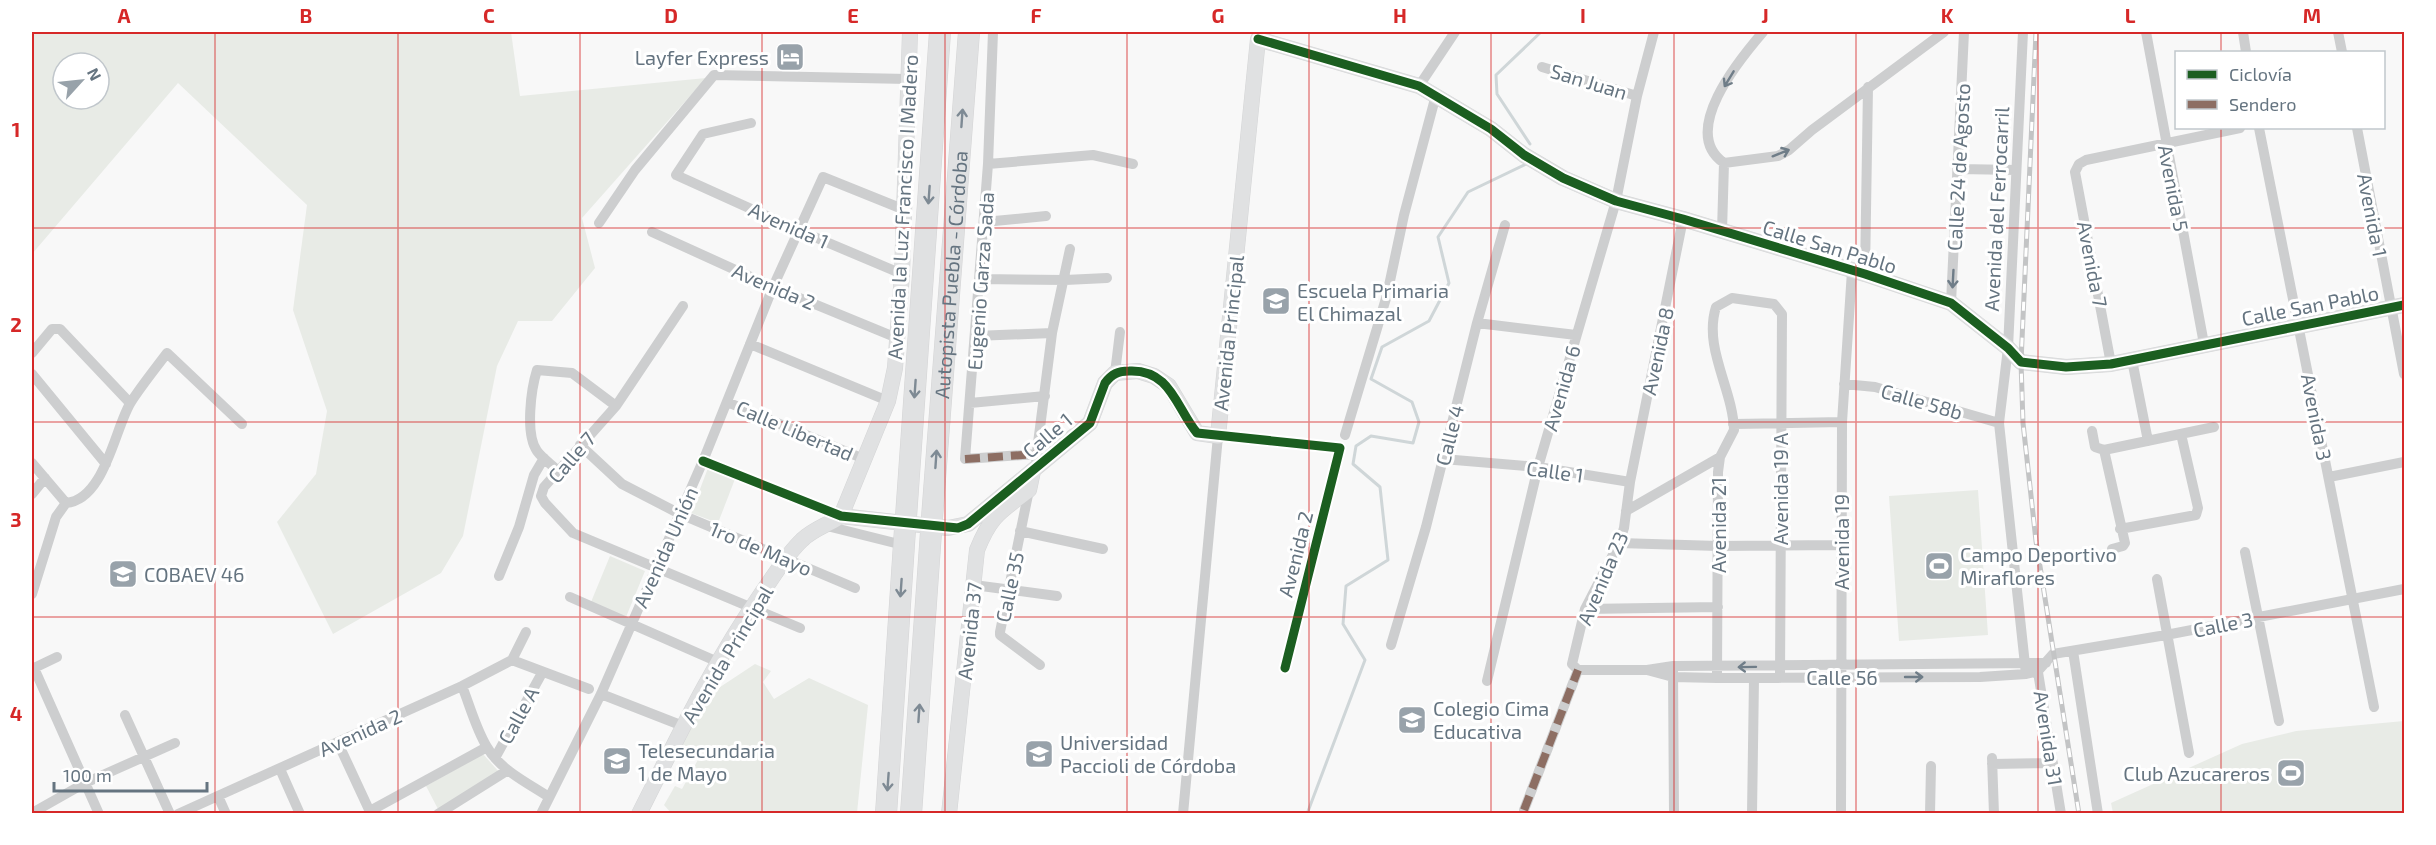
<svg xmlns="http://www.w3.org/2000/svg" width="2436" height="845" font-family="'Exo 2',sans-serif">
	<style>
		.green { fill: #e8ebe6; fill-rule: evenodd }
		.lines { fill: none; stroke-linecap: round; stroke-linejoin: round }
		.stream { stroke: #cfd6d8; stroke-width: 3 }
		.secondary-casing { stroke: #d4d5d6; stroke-width: 16 }
		.highway-casing { stroke: #d4d4d5; stroke-width: 22 }
		.street { stroke: #cdcecf; stroke-width: 10 }
		.secondary { stroke: #e0e1e2; stroke-width: 15 }
		.highway { stroke: #e0e1e2; stroke-width: 21 }
		.rail-casing { stroke: #c3c4c5; stroke-width: 5 }
		.rail { stroke: #fff; stroke-width: 3; stroke-dasharray: 9; stroke-linecap: butt }
		.highway-bridge-casing { stroke: #d4d4d5; stroke-width: 22; stroke-linecap: butt }
		.highway-bridge { stroke: #e0e1e2; stroke-width: 21 }
		.quiet { stroke: #8d6e63; stroke-width: 8; stroke-dasharray: 15 8; stroke-linecap: butt }
		.cycleway-casing { stroke: #fff; stroke-width: 13 }
		.cycleway { stroke: #1b5e20; stroke-width: 9 }
		.oneway { stroke: #6f7d88 }
		.oneway2 { stroke: #7e8a94 }
		.grid { fill: none; stroke: #d62828; stroke-width: 1.5; stroke-opacity: 0.55 }
		.labels { text-anchor: middle; dominant-baseline: central; stroke-width: 6; stroke-linejoin: round; paint-order: stroke }
		.poi-label { font-size: 20px; fill: #657480; stroke: #fff; text-anchor: start }
		.street-label { font-size: 20px; fill: #657480; stroke: #fff }
		.neatline { fill: none; stroke: #d62828; stroke-width: 2 }
		.grid-label { font-size: 20px; text-anchor: middle; font-weight: bold; fill: #d62828 }
	</style>
	<rect width="100%" height="100%" fill="#f8f8f8"/>
	<!-- green -->
	<path class="green" d="M32 32H511L520 96 706 78 582 218 595 268 552 321H518L497 366 463 536 441 573 333 634 277 522 316 474 327 411 293 310 307 205 178 83 32 254ZM63 63H99V99H63Z
		M708 468 735 479 718 523 691 513Z
		M1978 490 1988 635 1899 641 1889 496Z
		M610 556 645 571 626 617 591 602Z
		M755 664 771 671 763 682 774 699 809 678 868 705 857 813 672 814 664 805 675 786 682 789 700 756 681 746 708 695Z
		M2404 721V813H2113L2111 803 2242 744 2296 731Z
		M483 754 499 772 438 809 426 786Z"/>
	<g class="lines">
		<!-- stream -->
		<path class="stream" d="M1530 144 1497 94 1496 75 1541 32
			M1307 814 1365 660 1343 624 1346 586 1388 560 1380 487 1353 464 1356 446 1371 436 1413 443 1419 422 1412 402 1371 379 1382 347 1429 321 1449 283 1438 237 1468 192 1526 164"/>
		<!-- secondary casing -->
		<g class="secondary-casing">
			<path id="secondary" d="M841 516 948 528 968 524 1090 423 1105 383 1115 373 1138 371 1154 376 1169 386 1197 433 1218 436 1258 39 1419 86 1491 129 1524 155 1563 178 1616 201 1683 219 1865 274 1951 303 2008 348 2021 362 2066 367 2111 364 2404 305
				M841 516 888 401 895 368 902 274 910 32
				M639 814C677 739 713 663 761 594 774 576 786 555 802 540 813 529 828 525 841 516
				M949 814 977 550C991 515 1000 512 1029 490L1033 471"/>
		</g>
		<!-- highway casing -->
		<g class="highway-casing">
			<g id="highway">
				<path d="M906 517 940 32"/>
				<path id="s1" d="M932 518 969 32"/>
				<path d="M886 814 905 529"/>
				<path d="M911 814 931 532"/>
			</g>
		</g>
		<!-- street -->
		<path class="street" d="M993 32 988 164 965 459 1037 454
			M1763 32C1739 60 1679 132 1724 163L1778 156 1789 150 1812 130 1944 32
			M2023 32 2008 348 1999 423 2026 674
			M2146 32 2204 344
			M2243 32 2246 52
			M2338 32 2342 52
			M1542 67 1637 96
			M1419 86 1455 32
			M751 123 703 134 676 175 798 230 902 274
			M2259 128 2374 707
			M2357 128 2404 374
			M988 164 1093 155 1133 164
			M1959 169 2016 170
			M984 222 1046 216
			M599 223 635 170 714 75 908 79
			M1722 231 1724 163
			M652 232 773 287 897 338
			M1865 274 1868 87
			M980 279 1065 280 1107 278
			M1951 303 1964 32
			M683 306 616 406 544 487 541 496 545 503 573 533 800 628
			M1477 323 1576 335
			M975 336 1052 333
			M750 344 888 401
			M32 353 52 329H60L130 403
			M2132 360 2148 441
			M2111 364 2075 172 2079 164 2086 160 2240 128
			M1115 373 1120 332
			M32 374 106 464
			M1844 384 1875 387 1999 423
			M727 402 864 459
			M970 403 1045 396
			M1733 424 1842 422
			M2092 431 2095 447 2104 450 2214 427
			M1345 435 1387 295 1404 215 1436 95
			M580 445 622 484 680 514 855 588
			M2104 450 2125 543 2123 546 2112 549
			M1036 459 1052 333 1070 249
			M1443 459 1538 467 1630 482
			M703 461 841 516
			M32 463 66 503
			M558 471C551 464 542 458 537 451 525 434 531 389 537 370L572 373 616 406
			M2329 477 2404 462
			M1029 490 1000 632V635L1040 665
			M32 494 45 478
			M1626 511 1720 457
			M827 526 903 545
			M2120 529 2196 515 2198 508 2181 434
			M1020 531 1103 549
			M1619 543 1718 546 1842 545
			M2245 552 2279 721
			M499 576 519 527 534 475 544 458
			M2157 579 2189 753
			M974 585 1057 596
			M32 594 56 517 66 503C105 500 115 427 131 402 142 385 155 369 167 353L242 424
			M570 597 718 662
			M1585 609 1718 607
			M1391 645 1426 527 1477 323 1505 225
			M2073 651 2098 814
			M512 660 589 689
			M2037 666 2061 814
			M34 668 99 814
			M32 669 57 657
			M1578 670 1572 664 1585 609 1619 543 1624 528 1630 482 1683 219
			M1578 670H1647L1673 666 2046 663
			M1647 670 1673 677 1717 678 1980 677 2026 674 2038 671 2053 654 2166 635 2404 589
			M1673 670 1674 814
			M1717 678 1718 472 1720 457 1734 430C1733 389 1703 348 1716 307L1732 298 1774 304 1782 314 1780 678
			M1487 681 1538 467 1616 201 1637 96 1654 32
			M462 686C470 706 476 729 487 747 500 770 528 783 549 797
			M601 694 683 726
			M125 715 170 814
			M338 743 371 814
			M495 758 542 673
			M1992 758 1994 814
			M1992 764 2053 763
			M280 769 300 814
			M218 796 226 814
			M1524 810 1578 670
			M370 811 487 747
			M32 813 85 783 175 743
			M178 814 462 686 512 660 526 632
			M438 814 508 770
			M541 814 601 694 703 461 773 287 823 177 905 210
			M1183 814 1218 436 1340 448 1285 668
			M1752 814 1754 679
			M1841 814 1842 422 1852 271
			M1930 814 1931 766"/>
		<!-- secondary -->
		<use href="#secondary" class="secondary"/>
		<!-- highway -->
		<use href="#highway" class="highway"/>
		<!-- rail casing -->
		<g class="rail-casing">
			<path id="rail" d="M2036 32 2021 362 2023 423 2036 541 2079 814"/>
		</g>
		<!-- rail -->
		<use href="#rail" class="rail"/>
		<!-- highway-bridge casing -->
		<g class="highway-bridge-casing">
			<path id="highway-bridge" d="M905 529 906 517
				M931 532 932 518"/>
		</g>
		<!-- highway-bridge -->
		<use href="#highway-bridge" class="highway-bridge"/>
		<!-- quiet -->
		<path class="quiet" d="M965 459 1037 454
			M1524 810 1578 670"/>
		<!-- cycleway casing -->
		<g class="cycleway-casing">
			<path id="cycleway" d="M1258 39 1419 86 1491 129 1524 155 1563 178 1616 201 1683 219 1865 274 1951 303 2008 348 2021 362 2066 367 2111 364 2404 305
				M703 461 841 516 958 528 968 524 1090 423 1105 383C1112 374 1118 371 1129 371 1171 369 1176 408 1197 433L1340 448 1285 668"/>
		</g>
		<!-- cycleway -->
		<use href="#cycleway" class="cycleway"/>
	</g>
	<!-- one-way arrows -->
	<defs><path id="oneway-shaft" d="M-6 0H5M1.5-3L5.5 0L1.5 3" fill="none" stroke-width="1.6" stroke-linecap="round" stroke-linejoin="round" transform="scale(1.5)"/></defs>
	<g class="oneway">
		<use href="#oneway-shaft" transform="translate(1729 79) rotate(121)"/>
		<use href="#oneway-shaft" transform="translate(1781 153) rotate(-22)"/>
		<use href="#oneway-shaft" transform="translate(1953 279) rotate(93)"/>
		<use href="#oneway-shaft" transform="translate(1747 667) rotate(179)"/>
		<use href="#oneway-shaft" transform="translate(1914 677)"/>
	</g>
	<g class="oneway2">
		<use href="#oneway-shaft" transform="translate(962 118) rotate(-86)"/>
		<use href="#oneway-shaft" transform="translate(929 195) rotate(94)"/>
		<use href="#oneway-shaft" transform="translate(915 389) rotate(94)"/>
		<use href="#oneway-shaft" transform="translate(936 459) rotate(-86)"/>
		<use href="#oneway-shaft" transform="translate(901 588) rotate(94)"/>
		<use href="#oneway-shaft" transform="translate(919 713) rotate(-86)"/>
		<use href="#oneway-shaft" transform="translate(888 782) rotate(94)"/>
	</g>
	<!-- grid -->
	<path class="grid" d="M215 32V814M398 32V814M580 32V814M762 32V814M945 32V814M1127 32V814M1309 32V814M1491 32V814M1674 32V814M1856 32V814M2038 32V814M2221 32V52M2221 128V814M32 228H2404M32 422H2404M32 617H2404"/>
	<!-- icons -->
	<defs>
		<g id="hotel-square" transform="scale(1.5)"><rect x="-9" y="-9" width="18" height="18" rx="4" fill="#98a2aa" stroke="#fff"/><path d="M-6-4.5h1.5V1H6V5H4.5V3h-9V5H-6ZM-4 0a1.8 1.8 0 1 1 3.6 0ZM.5 0V-2.5h3Q6-2.5 6 0Z" fill="#fff"/></g>
		<g id="school-square" transform="scale(1.5)"><rect x="-9" y="-9" width="18" height="18" rx="4" fill="#98a2aa" stroke="#fff"/><path d="M0-5L7-2L0 1L-7-2ZM-4 1L0 2.5L4 1V4Q0 6-4 4Z" fill="#fff"/></g>
		<g id="stadium-square" transform="scale(1.5)"><rect x="-9" y="-9" width="18" height="18" rx="4" fill="#98a2aa" stroke="#fff"/><path d="M0-5a6.5 5 0 1 0 0 10a6.5 5 0 1 0 0-10ZM-3.5-1.8h7v3.6h-7Z" fill="#fff"/></g>
		<g id="university-square" transform="scale(1.5)"><rect x="-9" y="-9" width="18" height="18" rx="4" fill="#98a2aa" stroke="#fff"/><path d="M0-5L7-2L0 1L-7-2ZM-4 1L0 2.5L4 1V4Q0 6-4 4Z" fill="#fff"/></g>
	</defs>
	<g fill-rule="evenodd">
		<use href="#hotel-square" x="790" y="57"/>
		<use href="#school-square" x="1276" y="301"/>
		<use href="#stadium-square" x="1939" y="566"/>
		<use href="#school-square" x="123" y="574"/>
		<use href="#school-square" x="1412" y="720"/>
		<use href="#university-square" x="1039" y="754"/>
		<use href="#school-square" x="617" y="761"/>
		<use href="#stadium-square" x="2291" y="773"/>
	</g>
	<g class="labels">
		<!-- poi labels -->
		<g class="poi-label">
			<text x="769" y="57" text-anchor="end">Layfer Express</text>
			<text x="1297" y="290">Escuela Primaria<tspan x="1297" dy="23">El Chimazal</tspan></text>
			<text x="1960" y="554">Campo Deportivo<tspan x="1960" dy="23">Miraflores</tspan></text>
			<text x="144" y="574">COBAEV 46</text>
			<text x="1433" y="708">Colegio Cima<tspan x="1433" dy="23">Educativa</tspan></text>
			<text x="1060" y="742">Universidad<tspan x="1060" dy="23">Paccioli de Córdoba</tspan></text>
			<text x="638" y="750">Telesecundaria<tspan x="638" dy="23">1 de Mayo</tspan></text>
			<text x="2270" y="773" text-anchor="end">Club Azucareros</text>
		</g>
		<!-- street labels -->
		<g class="street-label">
			<text transform="translate(1589 81) rotate(17)">San Juan</text>
			<text transform="translate(1958 167) rotate(-87)">Calle 24 de Agosto</text>
			<text transform="translate(2174 188) rotate(79)">Avenida 5</text>
			<text transform="translate(902 207) rotate(-87)">Avenida la Luz Francisco I Madero</text>
			<text transform="translate(1996 209) rotate(-87)">Avenida del Ferrocarril</text>
			<text transform="translate(2373 215) rotate(79)">Avenida 1</text>
			<text transform="translate(789 225) rotate(24)">Avenida 1</text>
			<text transform="translate(1830 246) rotate(17)">Calle San Pablo</text>
			<text transform="translate(2093 264) rotate(79)">Avenida 7</text>
			<text stroke="none"><textPath href="#s1" startOffset="244">Autopista Puebla - Córdoba</textPath></text>
			<text transform="translate(980 281) rotate(-86)">Eugenio Garza Sada</text>
			<text transform="translate(774 286) rotate(23)">Avenida 2</text>
			<text transform="translate(2310 305) rotate(-11)">Calle San Pablo</text>
			<text transform="translate(1228 333) rotate(-84)">Avenida Principal</text>
			<text transform="translate(1657 351) rotate(-78)">Avenida 8</text>
			<text transform="translate(1561 388) rotate(-74)">Avenida 6</text>
			<text transform="translate(1922 401) rotate(16)">Calle 58b</text>
			<text transform="translate(2317 417) rotate(79)">Avenida 3</text>
			<text transform="translate(795 430) rotate(23)">Calle Libertad</text>
			<text transform="translate(1047 435) rotate(-40)">Calle 1</text>
			<text transform="translate(1449 435) rotate(-76)">Calle 4</text>
			<text transform="translate(571 457) rotate(-49)">Calle 7</text>
			<text transform="translate(1555 471) rotate(8)">Calle 1</text>
			<text transform="translate(1780 489) rotate(-90)">Avenida 19 A</text>
			<text transform="translate(1718 525) rotate(-90)">Avenida 21</text>
			<text transform="translate(1841 542) rotate(-90)">Avenida 19</text>
			<text transform="translate(665 547) rotate(-66)">Avenida Unión</text>
			<text transform="translate(761 548) rotate(23)">1ro de Mayo</text>
			<text transform="translate(1295 554) rotate(-76)">Avenida 2</text>
			<text transform="translate(1602 578) rotate(-67)">Avenida 23</text>
			<text transform="translate(1009 587) rotate(-78)">Calle 35</text>
			<text transform="translate(2223 624) rotate(-11)">Calle 3</text>
			<text transform="translate(969 631) rotate(-84)">Avenida 37</text>
			<text transform="translate(727 654) rotate(-59)">Avenida Principal</text>
			<text x="1842" y="677">Calle 56</text>
			<text transform="translate(518 715) rotate(-61)">Calle A</text>
			<text transform="translate(360 732) rotate(-24)">Avenida 2</text>
			<text transform="translate(2049 738) rotate(81)">Avenida 31</text>
		</g>
	</g>
	<!-- border -->
	<rect width="2436" height="845" fill="none" stroke="#ffffff" stroke-width="66"/>
	<!-- legend -->
	<rect x="2175" y="51" width="210" height="78" fill="#ffffff" stroke="#c1c7cc" stroke-width="1.5"/>
	<rect x="2187" y="70" width="30" height="9" fill="#1b5e20" stroke="#c1c7cc" stroke-width="1.5"/>
	<text x="2229" y="81" font-size="18" fill="#657480">Ciclovía</text>
	<rect x="2187" y="100" width="30" height="9" fill="#8d6e63" stroke="#c1c7cc" stroke-width="1.5"/>
	<text x="2229" y="111" font-size="18" fill="#657480">Sendero</text>
	<!-- north arrow -->
	<g transform="translate(81 81) rotate(63)"><circle r="28" fill="#ffffff" stroke="#c1c7cc" stroke-width="1.5"/>
	<path d="M0-4.5L10 22L0 15L-10 22Z" fill="#98a2aa"/>
	<text y="-9" font-size="16" font-weight="bold" text-anchor="middle" fill="#657480">N</text>
	</g>
	<!-- scale -->
	<path d="M54 782v9h153v-9" fill="none" stroke="#657480" stroke-width="3"/>
	<text x="63" y="782" font-size="18" fill="#657480" stroke="#ffffff" stroke-width="4.5" paint-order="stroke">100 m</text>
	<rect x="33" y="33" width="2370" height="779" class="neatline"/>
	<g class="grid-label">
		<text x="124" y="23">A</text>
		<text x="306" y="23">B</text>
		<text x="489" y="23">C</text>
		<text x="671" y="23">D</text>
		<text x="853" y="23">E</text>
		<text x="1036" y="23">F</text>
		<text x="1218" y="23">G</text>
		<text x="1400" y="23">H</text>
		<text x="1583" y="23">I</text>
		<text x="1765" y="23">J</text>
		<text x="1947" y="23">K</text>
		<text x="2130" y="23">L</text>
		<text x="2312" y="23">M</text>
		<text x="16" y="137">1</text>
		<text x="16" y="332">2</text>
		<text x="16" y="527">3</text>
		<text x="16" y="721">4</text>
	</g>
</svg>
